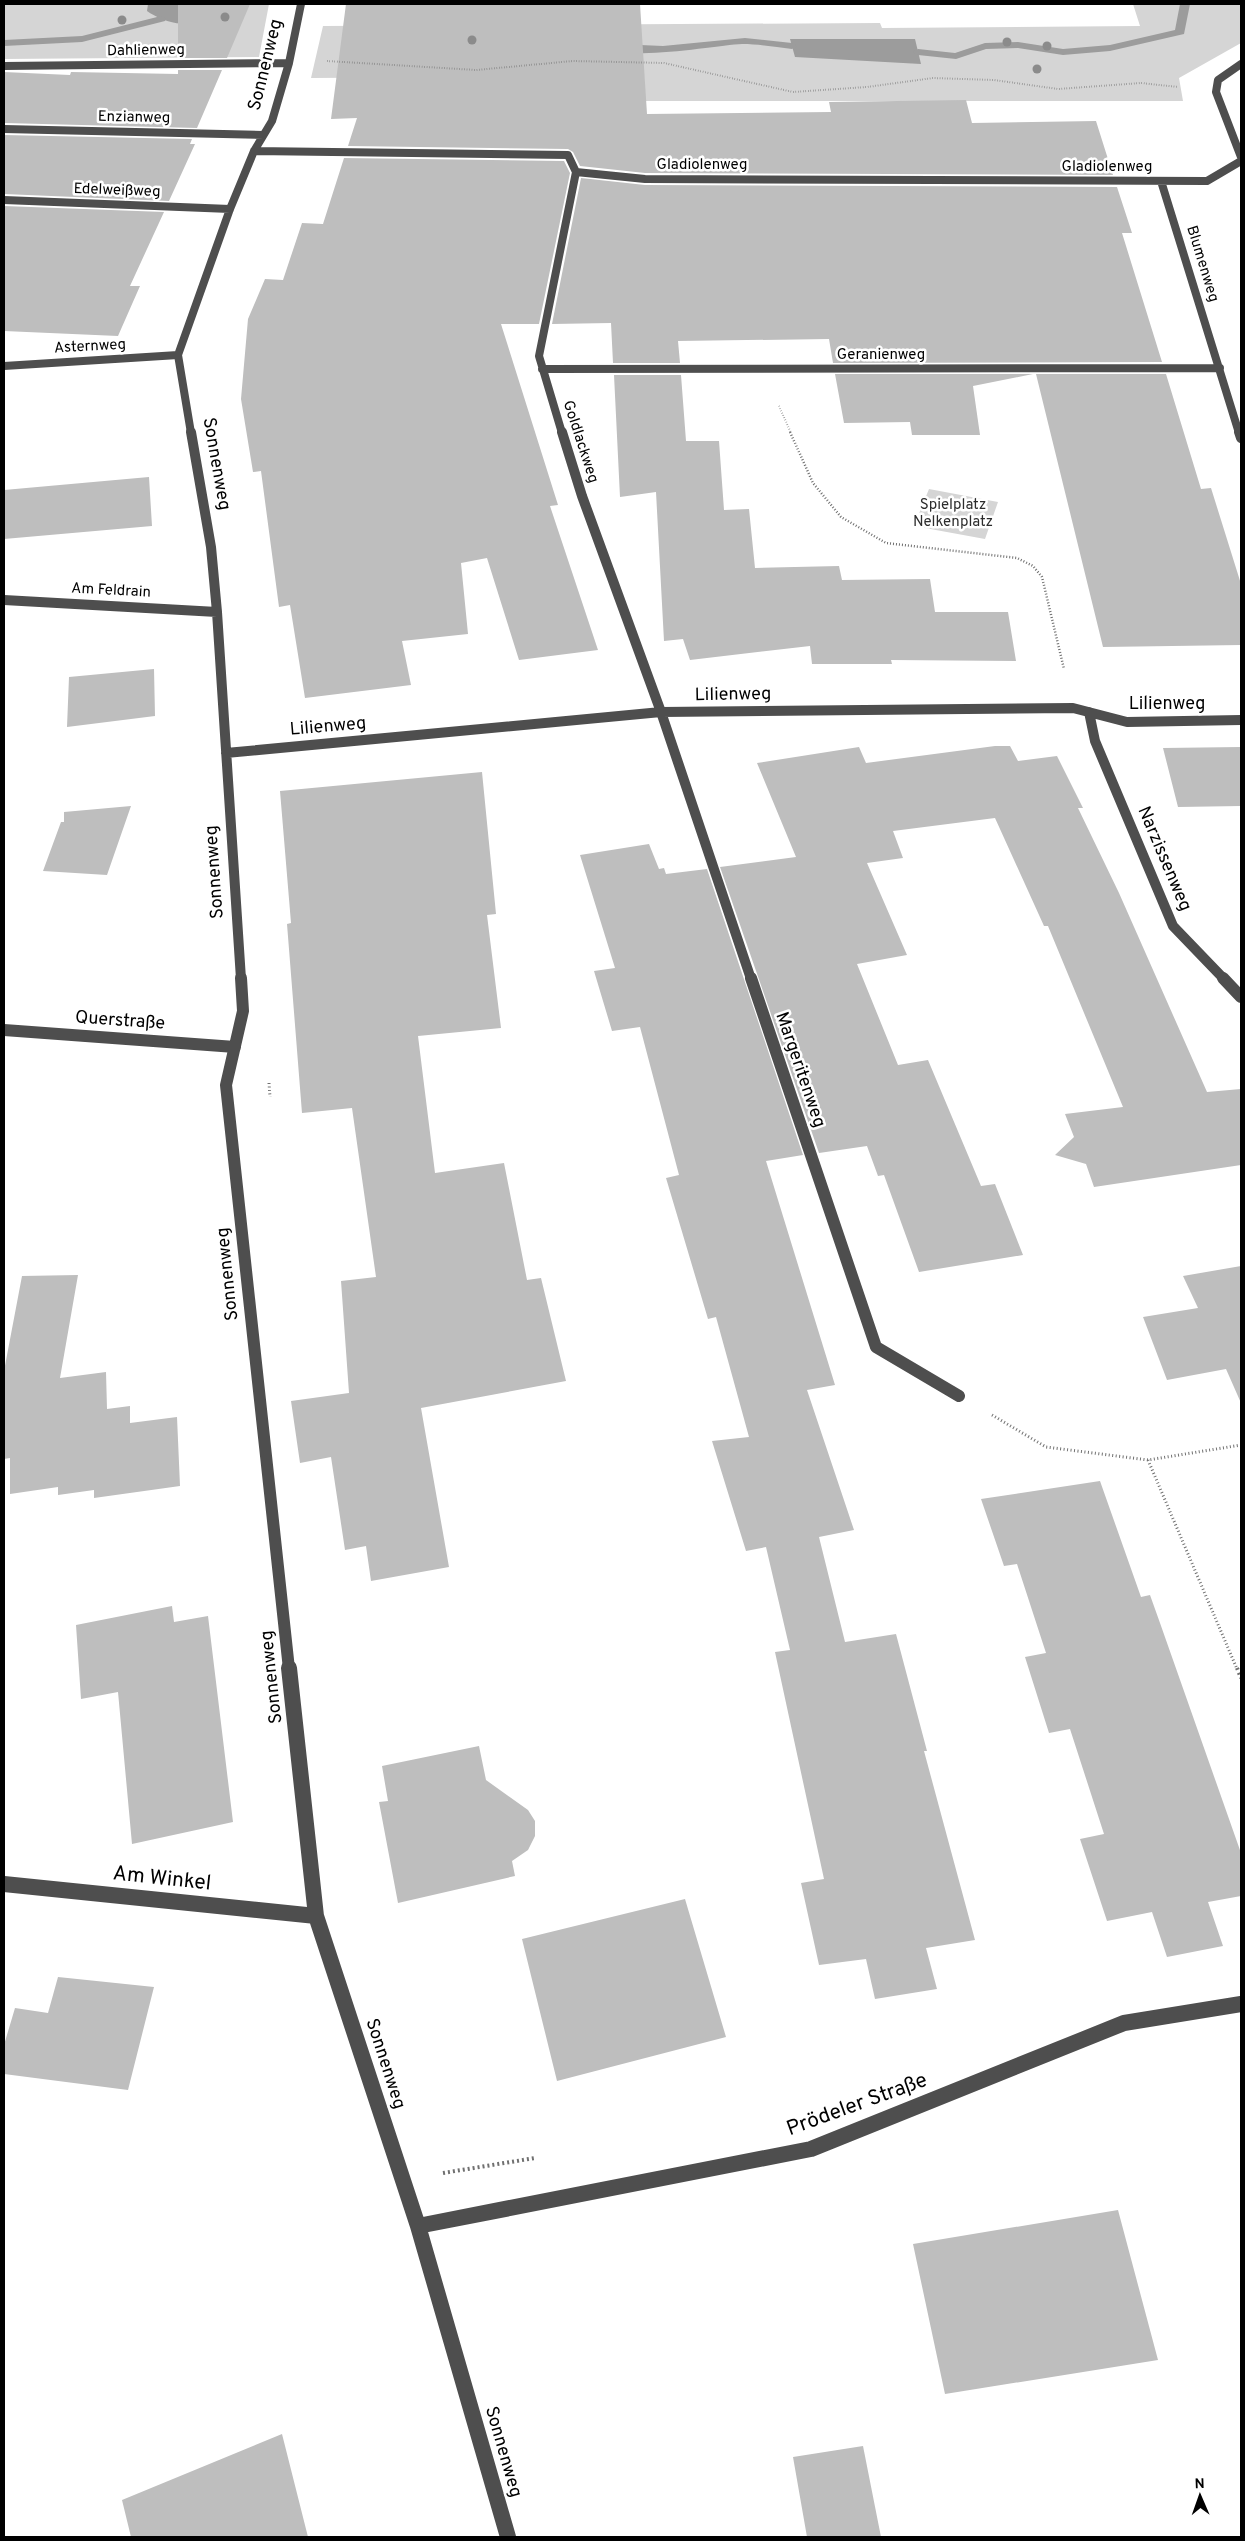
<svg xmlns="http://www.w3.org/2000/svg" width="1245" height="2541" font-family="Overpass,sans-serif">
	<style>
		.green { fill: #d5d5d5 }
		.water { fill: #9c9c9c }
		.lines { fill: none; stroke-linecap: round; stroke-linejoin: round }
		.stream { fill: #9c9c9c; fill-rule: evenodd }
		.building { fill: #bebebe }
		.path-far3 { stroke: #707070; stroke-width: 2; stroke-dasharray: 0.5 2; stroke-linecap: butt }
		.path-far2 { stroke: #707070; stroke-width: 2.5; stroke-dasharray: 1 2; stroke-linecap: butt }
		.path-far1 { stroke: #707070; stroke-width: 3; stroke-dasharray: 1 2.5; stroke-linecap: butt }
		.path { stroke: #707070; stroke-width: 4; stroke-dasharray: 2 3; stroke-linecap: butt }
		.minor-far3 { stroke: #4e4e4e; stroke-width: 8 }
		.minor-far2 { stroke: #4e4e4e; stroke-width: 10 }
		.minor-far1 { stroke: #4e4e4e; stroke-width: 12 }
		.minor { stroke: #4e4e4e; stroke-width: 16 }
		.tree { fill: #8b8b8b }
		.labels { text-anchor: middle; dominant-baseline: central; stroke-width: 5; stroke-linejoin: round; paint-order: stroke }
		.far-street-label { font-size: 15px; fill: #000; stroke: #fff }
		.far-park-label { font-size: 15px; fill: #2c2c2c; stroke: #fff }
		.street-label { font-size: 18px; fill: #000; stroke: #fff }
		.near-street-label { font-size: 21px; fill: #000; stroke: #fff }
	</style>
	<rect width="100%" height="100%" fill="#fff"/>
	<!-- green -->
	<path class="green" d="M4 4H269L259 57 4 59Z
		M1133 4H1241V43L1179 78 1183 101H645L644 76 311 78 323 26 880 23 882 28 1140 26Z
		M929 489 998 502 985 539 914 526Z"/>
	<!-- water -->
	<path class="water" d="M148 4H194L206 9C201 13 195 19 190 22 177 27 157 18 147 11Z
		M790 39H915L921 64 795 57Z"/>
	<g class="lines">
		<!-- stream -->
		<path class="stream" d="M1180 4H1190L1184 34 1110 51 1063 55 1018 48 986 49 956 59 918 55 913 52 918 49 955 53 985 43 1018 42 1063 49 1110 45 1175 30Z
			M161 16 166 19 165 21 82 42 4 46V40L82 36Z
			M745 38 792 43 797 46 792 49C775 47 759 44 742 44 718 45 627 62 612 47L617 44 663 46Z"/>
	</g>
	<!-- building -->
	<path class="building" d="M178 4H250L227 58H178Z
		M346 4H640L647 114 831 112 829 102 966 100 972 123 1096 121 1113 175 645 173 580 166 573 152 568 149 348 146 357 118 331 119Z
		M178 70H222L197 128 4 123V72L70 75 71 72 178 74Z
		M4 135 192 139 190 144H195L169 201 4 194Z
		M344 158 564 161 570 173 539 324H501L558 505 550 506 598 650 519 660 487 558 461 563 468 634 402 641 411 685 305 698 290 605 279 607 261 471 253 472 241 399 248 319 265 279 283 280 302 223 323 224Z
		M581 178 645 185 1117 187 1132 233H1122L1162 362 833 363 829 339 678 341 680 363H613L611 323 552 324Z
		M4 206 164 212 130 286H140L118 336 4 331Z
		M835 374H1033L973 386 980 435H912L910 422 844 423Z
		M1036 374H1166L1201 489 1211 488 1241 584V645L1103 647Z
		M614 375H681L686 441H719L724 510 749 509 755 568 839 566 842 580 930 579 935 612H1008L1016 661 891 660 892 664H812L810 646 690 660 683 639 664 641 656 492 620 497Z
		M149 477 152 526 4 539V490Z
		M154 669 155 716 67 727 69 677Z
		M995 746H1010L1018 761 1057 756 1083 808H1078L1119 893 1207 1092 1241 1089V1165L1094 1187 1086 1164 1055 1155 1074 1137 1065 1114 1123 1107 1048 926H1044L995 818 893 831 903 858 867 863 907 955 857 964 898 1065 928 1060 981 1186 995 1184 1023 1255 919 1272 884 1175 878 1176 867 1146 819 1153 720 867 796 857 757 763 859 747 866 763Z
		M1241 747V806L1178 807 1163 748Z
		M482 772 496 914 487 915 501 1028 418 1036 435 1173 504 1163 527 1280 541 1278 566 1381 421 1408 449 1567 371 1581 366 1546 345 1550 331 1457 300 1463 291 1401 349 1393 341 1281 376 1277 352 1108 302 1113 287 924 291 923 280 791Z
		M131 806 107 875 43 871 61 822H64V812Z
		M649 844 659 869 664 868 666 874 707 869 803 1155 766 1161 835 1385 807 1390 854 1530 819 1537 845 1642 896 1634 927 1751H924L975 1940 926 1948 937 1989 875 1999 866 1959 819 1965 801 1883 824 1879 775 1652 790 1650 766 1547 746 1551 712 1441 749 1437 716 1317 708 1319 666 1178 679 1175 640 1027 612 1031 594 971 615 968 580 855Z
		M1241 1266V1403L1226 1369 1167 1380 1143 1317 1198 1308 1183 1276Z
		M78 1275 60 1378 106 1372 107 1409 130 1406V1423L177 1417 180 1486 94 1498V1490L58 1495V1487L10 1494V1458L4 1459V1371L22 1276Z
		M1100 1481 1141 1597 1150 1595 1160 1623 1241 1853V1896L1208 1902 1223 1946 1167 1957 1152 1912 1107 1921 1080 1839 1104 1834 1070 1729 1049 1733 1025 1657 1046 1653 1017 1564 1004 1566 981 1499Z
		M172 1606 174 1622 208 1616 233 1822 132 1844 118 1692 81 1699 76 1625Z
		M479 1746 486 1780 528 1810 535 1821V1836L528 1850 512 1861 515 1876 398 1903 379 1802 388 1801 382 1766Z
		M685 1899 726 2037 557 2081 522 1939Z
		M58 1977 154 1987 128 2090 4 2074V2045L15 2008 48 2013Z
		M1118 2210 1158 2360 945 2394 913 2244Z
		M282 2434 308 2537H131L122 2500Z
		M863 2446 881 2537H807L793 2457Z"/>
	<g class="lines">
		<!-- path-far3 -->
		<path class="path-far3" d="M327 61 476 70 573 61 664 63 793 92 867 87 933 78 994 80 1058 89 1141 83 1178 87
			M779 406 791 433"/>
		<!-- path-far2 -->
		<path class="path-far2" d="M790 432 813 483 841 517 886 543 1017 558 1033 566 1042 577 1064 669"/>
		<!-- path-far1 -->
		<path class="path-far1" d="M269 1083 270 1097
			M992 1415 1046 1447 1148 1460 1241 1445
			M1148 1460 1237 1669"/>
		<!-- path -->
		<path class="path" d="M1237 1668 1241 1678
			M443 2173 535 2158"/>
		<!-- minor-far3 -->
		<path class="minor-far3" d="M1241 64 1218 80 1216 92 1241 157
			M4 66 289 63
			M4 129 263 135
			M254 151 568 155 576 172 645 179 1207 181 1241 161
			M1161 181 1239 433
			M4 200 230 209
			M4 366 178 355
			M542 369 1220 368
			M191 433 178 355 230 209 254 151 272 121 289 63 301 4
			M562 433 539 356 576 172"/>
		<!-- minor-far2 -->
		<path class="minor-far2" d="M191 432 211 547 217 612 241 979
			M562 432 582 496 661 712 751 979
			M1239 432 1241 438
			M4 600 217 612
			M1089 712 1095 741 1173 926 1224 979
			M226 753 661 712 1073 708 1127 722 1241 720"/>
		<!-- minor-far1 -->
		<path class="minor-far1" d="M241 978 243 1011 226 1085 289 1669
			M751 978 876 1347 959 1396
			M1223 978 1241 997
			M4 1030 235 1047"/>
		<!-- minor -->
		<path class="minor" d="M289 1668 316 1916 418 2226 508 2537
			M4 1884 316 1916
			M418 2226 811 2149 1124 2023 1241 2004"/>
	</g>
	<!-- trees -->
	<g class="tree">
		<circle cx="225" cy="17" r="4.5"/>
		<circle cx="122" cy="20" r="4.5"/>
		<circle cx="472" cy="40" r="4.5"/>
		<circle cx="1007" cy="42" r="4.5"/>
		<circle cx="1047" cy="46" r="4.5"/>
		<circle cx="1037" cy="69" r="4.5"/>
	</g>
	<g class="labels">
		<!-- far-street labels -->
		<g class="far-street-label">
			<text transform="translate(146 51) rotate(-1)">Dahlienweg</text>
			<text transform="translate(134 118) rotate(1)">Enzianweg</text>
			<text x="702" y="165">Gladiolenweg</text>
			<text x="1107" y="167">Gladiolenweg</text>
			<text transform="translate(117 191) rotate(2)">Edelweißweg</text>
			<text transform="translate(1202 264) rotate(73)">Blumenweg</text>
			<text transform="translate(90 347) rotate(-3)">Asternweg</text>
			<text x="881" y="355">Geranienweg</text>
			<text transform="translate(580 442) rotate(72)">Goldlackweg</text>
			<text transform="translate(111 591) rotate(3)">Am Feldrain</text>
		</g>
		<!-- far-park labels -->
		<g class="far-park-label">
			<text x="953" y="505">Spielplatz<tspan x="953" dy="17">Nelkenplatz</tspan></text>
		</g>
		<!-- street labels -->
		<g class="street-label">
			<text transform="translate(266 65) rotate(-76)">Sonnenweg</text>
			<text transform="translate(216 464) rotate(80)">Sonnenweg</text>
			<text transform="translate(733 695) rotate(-1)">Lilienweg</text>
			<text x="1167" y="704">Lilienweg</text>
			<text transform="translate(328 727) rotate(-5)">Lilienweg</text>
			<text transform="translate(1164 859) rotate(67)">Narzissenweg</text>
			<text transform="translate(215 872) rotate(-94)">Sonnenweg</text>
			<text transform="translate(120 1021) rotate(4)">Querstraße</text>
			<text transform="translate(800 1070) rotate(71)">Margeritenweg</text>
			<text transform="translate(228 1274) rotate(-96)">Sonnenweg</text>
			<text transform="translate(272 1677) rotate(-96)">Sonnenweg</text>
			<text transform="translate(385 2064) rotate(72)">Sonnenweg</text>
			<text transform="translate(503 2452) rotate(74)">Sonnenweg</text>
		</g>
		<!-- near-street labels -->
		<g class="near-street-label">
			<text transform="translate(162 1879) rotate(6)">Am Winkel</text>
			<text transform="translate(857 2105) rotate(-20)">Prödeler Straße</text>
		</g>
	</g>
	<!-- border -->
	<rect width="1245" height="2541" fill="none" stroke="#000000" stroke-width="10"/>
	<!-- north arrow -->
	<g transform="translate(1200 2496) rotate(358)" stroke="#ffffff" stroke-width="4" paint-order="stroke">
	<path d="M0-4L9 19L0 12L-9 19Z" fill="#000000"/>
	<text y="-8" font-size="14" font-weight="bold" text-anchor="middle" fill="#000000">N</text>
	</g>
</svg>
